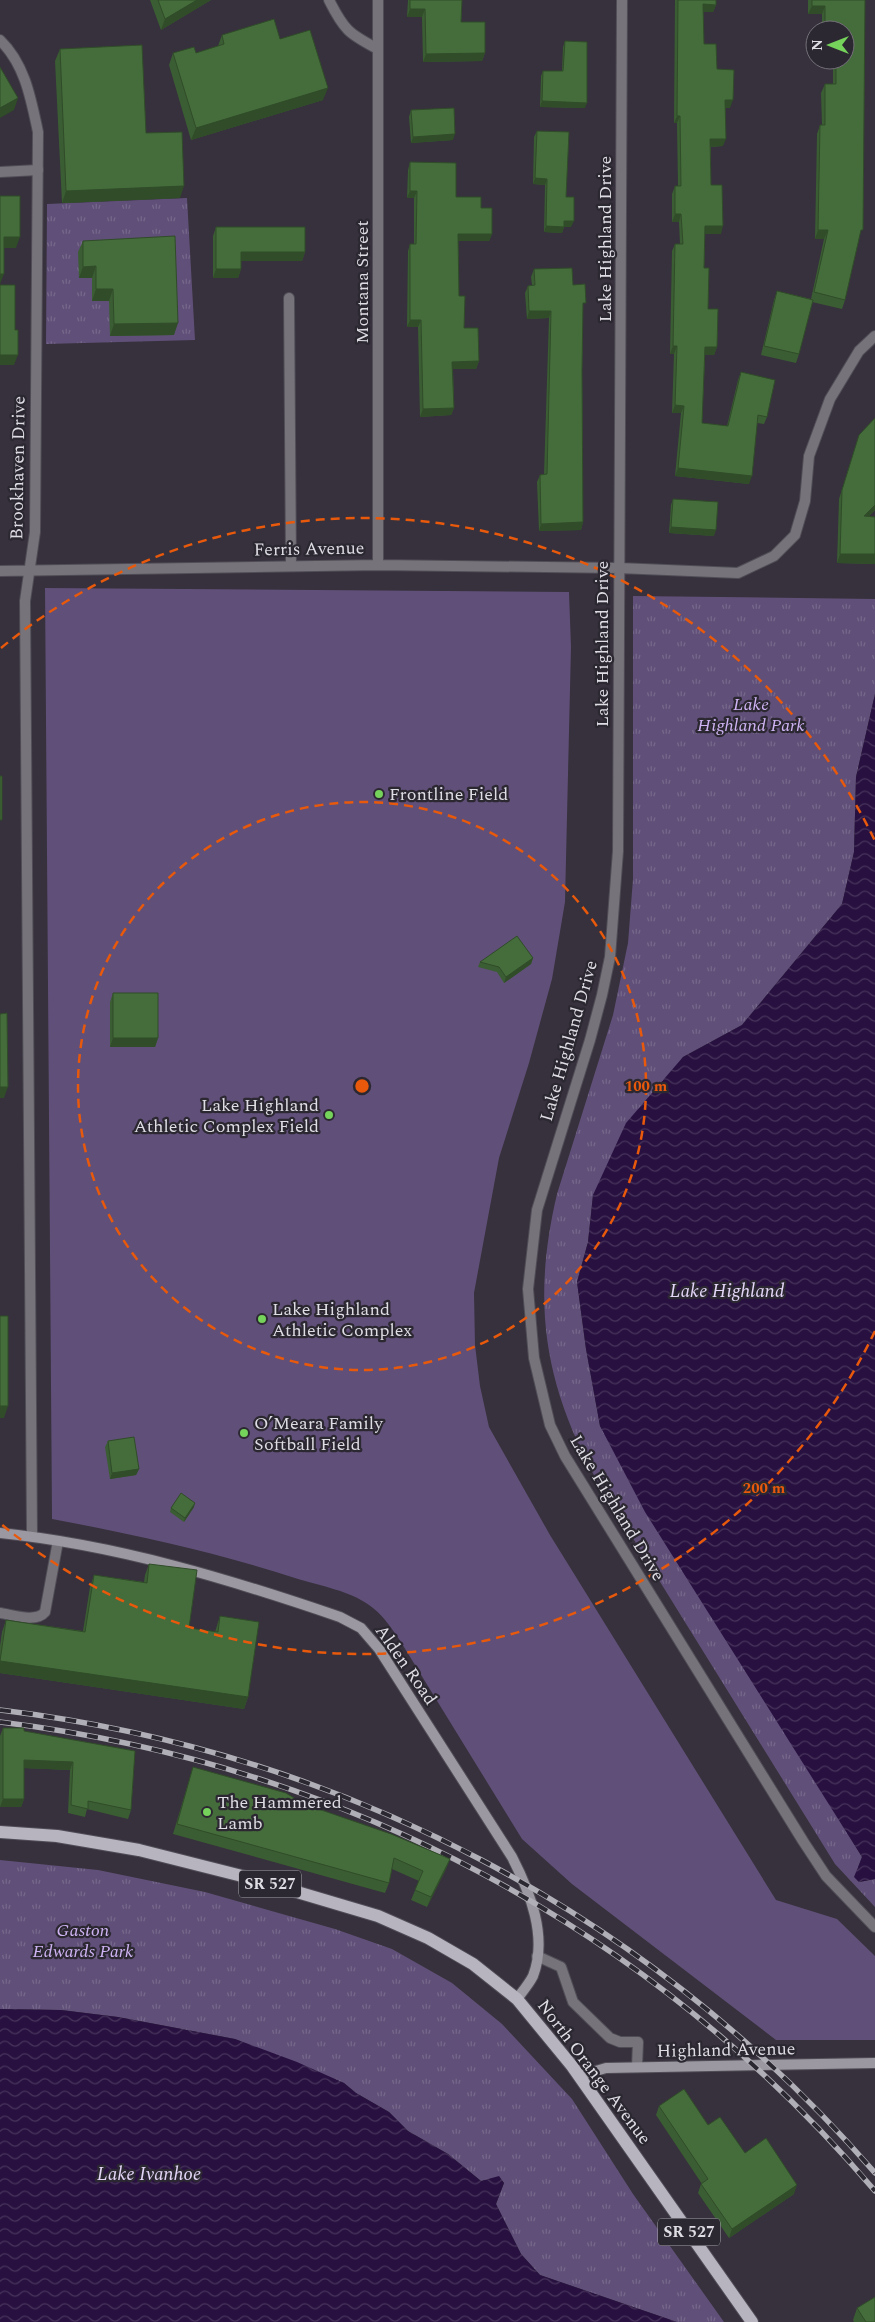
<svg xmlns="http://www.w3.org/2000/svg" width="875" height="2322" font-family="Spectral,serif">
	<style>
		.grass { fill: url(#grass-tufts) }
		.pitch { fill: #604f78 }
		.water { fill: url(#water-waves) }
		.lines { fill: none; stroke-linecap: round; stroke-linejoin: round }
		.lane-casing { stroke: #514d57; stroke-width: 12 }
		.street-casing { stroke: #514d57; stroke-width: 12 }
		.secondary-casing { stroke: #514d57; stroke-width: 12 }
		.primary-casing { stroke: #514d57; stroke-width: 14 }
		.lane { stroke: #76747a; stroke-width: 10 }
		.street { stroke: #76747a; stroke-width: 10 }
		.secondary { stroke: #9c98a1; stroke-width: 10 }
		.primary { stroke: #b8b4bf; stroke-width: 12 }
		.rail-casing { stroke: #b0aeb6; stroke-width: 5.5 }
		.rail { stroke: #2c2832; stroke-width: 4; stroke-dasharray: 11; stroke-linecap: butt }
		.wall { fill: #3b5d33 }
		.shaded-wall { fill: #304c29 }
		.building { fill: #456c3b; stroke: #304c29 }
		.ring { fill: none; stroke: #e8590c; stroke-width: 2.5; stroke-dasharray: 9 6 }
		.poi-dot { fill: #75d25b; stroke: #2c2832; stroke-width: 2 }
		.labels { text-anchor: middle; dominant-baseline: central; stroke-width: 4.5; stroke-linejoin: round; paint-order: stroke }
		.shield { fill: #2c2832; stroke: #a9a7af; stroke-width: 1 }
		.shield-label { font-size: 16px; font-weight: bold; fill: #dfdde4 }
		.street-label { font-size: 18px; fill: #dfdde4; stroke: #2c2832 }
		.park-label { font-size: 18px; font-style: italic; fill: #cfb4f4; stroke: #2c2832 }
		.poi-label { font-size: 18px; fill: #dfdde4; stroke: #2c2832; text-anchor: start }
		.water-label { font-size: 19px; font-style: italic; fill: #e3d6f7; stroke: #2c2832 }
		.centre { fill: #e8590c; stroke: #2c2832; stroke-width: 2.5 }
		.ring-label { font-size: 15px; text-anchor: middle; font-weight: bold; fill: #e8590c; stroke: #2c2832; stroke-width: 4.5; stroke-linejoin: round; paint-order: stroke }
	</style>
	<defs>
		<pattern id="grass-tufts" width="24" height="20" patternUnits="userSpaceOnUse" patternTransform="scale(1.25)"><rect width="24" height="20" fill="#604f78"/><path d="M3 7l-1-3M5 7V3M7 7l1-3M15 17l-1-3M17 17v-4M19 17l1-3" fill="none" stroke="#76688b"/></pattern>
		<pattern id="water-waves" width="16" height="10" patternUnits="userSpaceOnUse" patternTransform="scale(1.25)"><rect width="16" height="10" fill="#281140"/><path d="M0 5q4-4 8 0t8 0" fill="none" stroke="#47335b"/></pattern>
	</defs>
	<rect width="100%" height="100%" fill="#36313c"/>
	<!-- grass -->
	<path class="grass" d="M187 198 195 340 46 344 47 204Z
		M633 596 875 599V694L856 777 854 852 842 904 742 1025 683 1057 593 1195 588 1242 577 1282 586 1349 600 1426 862 1857 855 1877 859 1882 875 1879V1907L835 1864 595 1477C543 1381 532 1300 557 1194L613 1015 628 943 633 879Z
		M0 1860 98 1870 205 1892 335 1929 392 1949 452 1983 502 2024 572 2099 633 2194 724 2322H677L540 2275 521 2254 496 2204 504 2183 499 2177 481 2181 448 2154 408 2131 389 2112 356 2093 344 2083 235 2039 118 2017 61 2010 0 2009Z"/>
	<!-- pitch -->
	<path class="pitch" d="M45 588 569 592 571 647 565 902 552 979 529 1063 499 1158 474 1293 475 1345 480 1386 489 1427 550 1535 776 1900 837 1919 875 1956V2040H776L572 1884 522 1839 399 1639C390 1626 382 1614 369 1605 350 1591 321 1586 298 1579 215 1552 137 1535 52 1519Z"/>
	<!-- water -->
	<path class="water" d="M875 694V1879L859 1882 854 1877 862 1857 645 1512 600 1426 586 1349 577 1282 588 1242 593 1195 626 1123 683 1057 742 1025 842 904 854 852 856 777Z
		M0 2009 61 2010 118 2017 235 2039 297 2062 344 2083 356 2093 389 2112 408 2131 448 2154 481 2181 499 2176 504 2183 496 2204 521 2254 540 2275 677 2322H0Z"/>
	<g class="lines">
		<!-- lane casing -->
		<g class="lane-casing">
			<path id="lane" d="M0 172 38 170
				M289 298 291 565
				M0 1613C13 1615 36 1623 45 1612L58 1541
				M537 1956 561 1967 573 2002 610 2038 620 2042H638L637 2067"/>
		</g>
		<!-- street casing -->
		<g class="street-casing">
			<path id="street" d="M329 0C344 30 349 34 378 49
				M378 0V565
				M622 0 618 851 610 957 602 995 590 1040 537 1210 528 1289 534 1358 550 1425 565 1456 803 1841 826 1876 875 1927
				M0 40C25 64 31 99 38 132L35 532 25 601 32 1536
				M0 571 378 565 619 568 738 573 774 556 795 535 805 501 809 456 830 399 859 351 875 336"/>
		</g>
		<!-- secondary casing -->
		<g class="secondary-casing">
			<path id="secondary" d="M0 1533C117 1545 229 1579 340 1617L361 1628 379 1649 512 1857C530 1892 548 1937 533 1976 529 1984 522 1992 517 1999
				M579 2076 606 2068 875 2063"/>
		</g>
		<!-- primary casing -->
		<g class="primary-casing">
			<path id="primary" d="M0 1832 57 1836 139 1850 250 1878 378 1916 428 1938 473 1964 517 1999 572 2066 752 2322"/>
		</g>
		<!-- lane -->
		<use href="#lane" class="lane"/>
		<!-- street -->
		<use href="#street" class="street"/>
		<!-- secondary -->
		<use href="#secondary" class="secondary"/>
		<!-- primary -->
		<use href="#primary" class="primary"/>
		<!-- rail casing -->
		<g class="rail-casing">
			<path id="rail" d="M0 1710C340 1751 651 1914 875 2173
				M0 1722C343 1764 651 1928 875 2191"/>
		</g>
		<!-- rail -->
		<use href="#rail" class="rail"/>
	</g>
	<!-- wall -->
	<path class="wall" d="M150 0H211L161 30Z
		M408 0H462L461 22 485 53 482 61 423 62 422 17H407Z
		M675 0H716V5L713 12H703L704 44 717 69 730 108H725L723 146 711 147V185L721 234H705L704 268 708 309 717 347 714 355H705L702 423 727 426 738 380 741 372 767 417 764 424 757 423 749 484 675 476 681 413H672L674 354H670L672 251 675 244H680L679 222H672V194L675 186H678L677 123H674Z
		M808 0H865L859 239 845 300 842 309 812 302 799 354 796 363 761 355 774 300 777 291 811 299 824 239H815L817 134 820 125H822L821 93 825 84H833V61H822V60H845V30H822V14H808Z
		M222 35 280 39 323 100 191 140 169 65 173 53H196L218 46Z
		M565 41 585 108 540 107 541 76 543 71H562L563 47Z
		M60 49 146 133 180 198 62 203 55 61Z
		M411 110 453 140 411 143 409 117Z
		M537 131 566 197 571 227H564L562 233 544 232 545 185 533 184 534 137Z
		M410 162 456 197 481 208 492 234 489 241H458L459 296 464 328 479 361 476 369H453L454 408 451 415 420 417 418 327H407L408 251 410 244H414V198H407L408 170Z
		M216 227 305 252 302 261H241V269L238 278H213V236Z
		M83 241 174 335 110 336 109 301H92V278H79L78 252Z
		M534 269 573 285 583 311 582 371 583 522 581 530 539 531 537 482 540 475 544 474 549 318 527 319 525 293 528 286 532 285 531 277Z
		M859 435 875 510 869 516 875 517V564L837 563 839 499Z
		M673 499 714 536 669 533 671 505Z
		M533 958 531 964 504 983 497 972 478 967 480 962Z
		M113 993 158 1038 155 1047H110V1002Z
		M108 1441 139 1469 136 1475 110 1479 105 1447Z
		M194 1507 184 1522 170 1512 171 1508Z
		M149 1564 189 1628 215 1632 220 1616 248 1697 244 1709 0 1673V1646L2 1632 6 1620 83 1631 90 1587 94 1575 144 1582 145 1575Z
		M3 1728 24 1731 135 1751 131 1810 128 1819 87 1809 85 1817 68 1813 70 1770 24 1768V1799L21 1807H0V1736Z
		M193 1767 304 1804 450 1859 446 1869 427 1907 411 1900 419 1881 392 1869 389 1883 385 1893 173 1834 190 1777Z
		M659 2106 708 2125 745 2153 794 2194 729 2238 698 2193 701 2184H702L656 2115Z
		M857 2308 875 2322H854L853 2320Z"/>
	<!-- shaded-wall -->
	<path class="shaded-wall" d="M197 0H211L161 30 165 19Z
		M703 4 716 5 713 12H700Z
		M812 6H825L822 14H808Z
		M410 9H425L422 17H407Z
		M485 53 482 61 423 62 426 54Z
		M822 60H833V61H822Z
		M328 88 323 100 191 140 196 128Z
		M18 98 14 110 0 118V108Z
		M725 100H733L730 108H722Z
		M542 101 587 103 585 108 540 107Z
		M677 116H680L677 123H674Z
		M455 134 453 140 411 143 413 137Z
		M710 139H726L723 146 708 147Z
		M535 178 547 179 545 185 533 184Z
		M184 186 180 198 62 203 66 191Z
		M410 191H417L414 198H407Z
		M675 214H681L679 222H672Z
		M564 221H574L571 227H564L562 233 544 232 546 226Z
		M705 226H723L721 234H702Z
		M818 230H828L824 239H815Z
		M458 234H492L489 241H456Z
		M4 237H20L16 248H0Z
		M241 252H305L302 261H238Z
		M96 266 92 278H79L83 267Z
		M216 269H241L238 278H213Z
		M0 274H4L0 284Z
		M96 289H113L109 301H92Z
		M529 311H551L549 318 527 319Z
		M410 320H421L418 327H407Z
		M178 323 174 335 110 336 114 324Z
		M673 346H677L674 354H670Z
		M705 347H717L714 355H702Z
		M0 355H18L14 365H0Z
		M479 361 476 369H450L452 362Z
		M675 405 684 406 681 413H672Z
		M454 408 451 415 420 417 423 409Z
		M678 468 752 476 749 484 675 476Z
		M875 505V510L861 525 864 516Z
		M583 522 581 530 539 531 541 524Z
		M671 527 716 530 714 536 669 533Z
		M840 554H875V564L837 563Z
		M533 958 531 964 504 983 506 977Z
		M113 1038H158L155 1047H110Z
		M0 1087H8L4 1098H0Z
		M0 1406H8L4 1418H0Z
		M139 1469 136 1475 110 1479 112 1473Z
		M195 1503 194 1507 184 1522 185 1518Z
		M0 1661 248 1697 244 1709 0 1673Z
		M24 1760 73 1762 70 1770 21 1768Z
		M3 1799H24L21 1807H0Z
		M450 1859 446 1869 427 1907 431 1897Z
		M797 2185 794 2194 729 2238 732 2229Z"/>
	<!-- building -->
	<path class="building" d="M158 0H197L165 19Z
		M410 0H462L461 22H485V53L426 54 425 9H410Z
		M678 0H716V5L703 4 704 44H716L717 69 734 70 733 100H725L726 139H710L711 185H722L723 226H705L704 268H709L708 309H718L717 347H705L702 423 728 426 741 372 775 380 767 417 758 415 752 476 678 468 684 406 675 405 677 346H673L675 244H683L681 214H675V186H681L680 116H677Z
		M812 0H865L863 230H861L845 300 814 292 828 230H818L820 125H825V84H836V60H845V30H825V6H812Z
		M274 19 280 39 310 30 328 88 196 128 173 53 194 47 196 53 224 44 222 35Z
		M565 41 587 42V103L542 101 543 71H563Z
		M142 45 146 133 182 132 184 186 66 191 60 49Z
		M0 67 18 98 0 108Z
		M454 108 455 134 413 137 411 110Z
		M537 131 569 132 566 197H574V221H564V227L546 226 547 179 535 178Z
		M410 162 456 163V197H481V208H492V234H458L459 296H465L464 328H478L479 361 452 362 454 408 423 409 421 320H410V244H416L417 191H410Z
		M0 196H20V237H4V274H0Z
		M216 227H305V252H241V269H216Z
		M175 236 178 323 114 324 113 289H96V266L83 267V241Z
		M572 268 573 285 585 284 586 303H583L582 371 583 522 541 524 540 475 547 474 551 311H529L528 286 535 285 534 269Z
		M0 285H15V330H18V355H0Z
		M777 291 813 300 799 354 764 346Z
		M875 418V505L864 516 875 517V554H840L842 490 859 435Z
		M673 499 718 502 716 530 671 527Z
		M0 776H2V820H0Z
		M517 936 533 958 506 977 499 967 480 962Z
		M113 993H158V1038H113Z
		M7 1013 8 1087H0V1014Z
		M0 1316H8V1406H0Z
		M134 1437 139 1469 112 1473 108 1441Z
		M181 1493 195 1503 185 1518 171 1508Z
		M149 1564 197 1570 189 1628 218 1632 220 1616 259 1622 248 1697 0 1661 6 1620 85 1632 94 1575 147 1583Z
		M3 1728H24V1731L135 1751 131 1810 88 1801V1809L71 1805 73 1762 24 1760V1799H3Z
		M193 1767 286 1793 304 1804 391 1834 450 1859 431 1897 415 1890 423 1871 394 1858 389 1883 177 1824Z
		M684 2089 708 2125 720 2117 745 2153 766 2138 797 2185 732 2229 701 2184 708 2179 659 2106Z
		M875 2297V2322H866L857 2308Z"/>
	<!-- distance rings -->
	<g class="ring">
		<circle cx="362" cy="1086" r="284"/>
		<path d="M875 1331A568 568 0 0 1 1 1524M1 648A568 568 0 0 1 875 841"/>
	</g>
	<!-- markers -->
	<g class="poi-dot">
		<circle cx="379" cy="794" r="5"/>
		<circle cx="329" cy="1115" r="5"/>
		<circle cx="262" cy="1319" r="5"/>
		<circle cx="244" cy="1433" r="5"/>
		<circle cx="207" cy="1812" r="5"/>
	</g>
	<g class="labels">
		<!-- shield labels -->
		<g class="shield">
			<rect x="239" y="1870.5" width="62" height="27" rx="4"/>
			<rect x="658" y="2218.5" width="62" height="27" rx="4"/>
		</g>
		<g class="shield-label">
			<text x="270" y="1884">SR 527</text>
			<text x="689" y="2232">SR 527</text>
		</g>
		<!-- street labels -->
		<g class="street-label">
			<text transform="translate(605 239) rotate(-90)">Lake Highland Drive</text>
			<text transform="translate(362 282) rotate(-90)">Montana Street</text>
			<text transform="translate(18 468) rotate(-89)">Brookhaven Drive</text>
			<text transform="translate(309 549) rotate(-1)">Ferris Avenue</text>
			<text transform="translate(602 644) rotate(-90)">Lake Highland Drive</text>
			<text transform="translate(569 1041) rotate(-74)">Lake Highland Drive</text>
			<text transform="translate(617 1508) rotate(59)">Lake Highland Drive</text>
			<text transform="translate(406 1665) rotate(55)">Alden Road</text>
			<text transform="translate(726 2050) rotate(-1)">Highland Avenue</text>
			<text transform="translate(594 2072) rotate(53)">North Orange Avenue</text>
		</g>
		<!-- park labels -->
		<g class="park-label">
			<text x="751" y="704">Lake<tspan x="751" dy="21">Highland Park</tspan></text>
			<text x="83" y="1930">Gaston<tspan x="83" dy="21">Edwards Park</tspan></text>
		</g>
		<!-- poi labels -->
		<g class="poi-label">
			<text x="389" y="794">Frontline Field</text>
			<text x="319" y="1105" text-anchor="end">Lake Highland<tspan x="319" dy="21">Athletic Complex Field</tspan></text>
			<text x="272" y="1309">Lake Highland<tspan x="272" dy="21">Athletic Complex</tspan></text>
			<text x="254" y="1423">O’Meara Family<tspan x="254" dy="21">Softball Field</tspan></text>
			<text x="217" y="1802">The Hammered<tspan x="217" dy="21">Lamb</tspan></text>
		</g>
		<!-- water labels -->
		<g class="water-label">
			<text x="727" y="1291">Lake Highland</text>
			<text x="149" y="2174">Lake Ivanhoe</text>
		</g>
	</g>
	<circle cx="362" cy="1086" r="8" class="centre"/>
	<g class="ring-label">
		<text x="646" y="1091">100 m</text>
		<text x="764" y="1493">200 m</text>
	</g>
	<!-- north arrow -->
	<g transform="translate(830 45) rotate(270)"><circle r="24" fill="#2c2832" stroke="#747079"/>
	<path d="M0-4L9 19L0 12L-9 19Z" fill="#75d25b"/>
	<text y="-8" font-size="14" font-weight="bold" text-anchor="middle" fill="#dfdde4">N</text>
	</g>
</svg>
